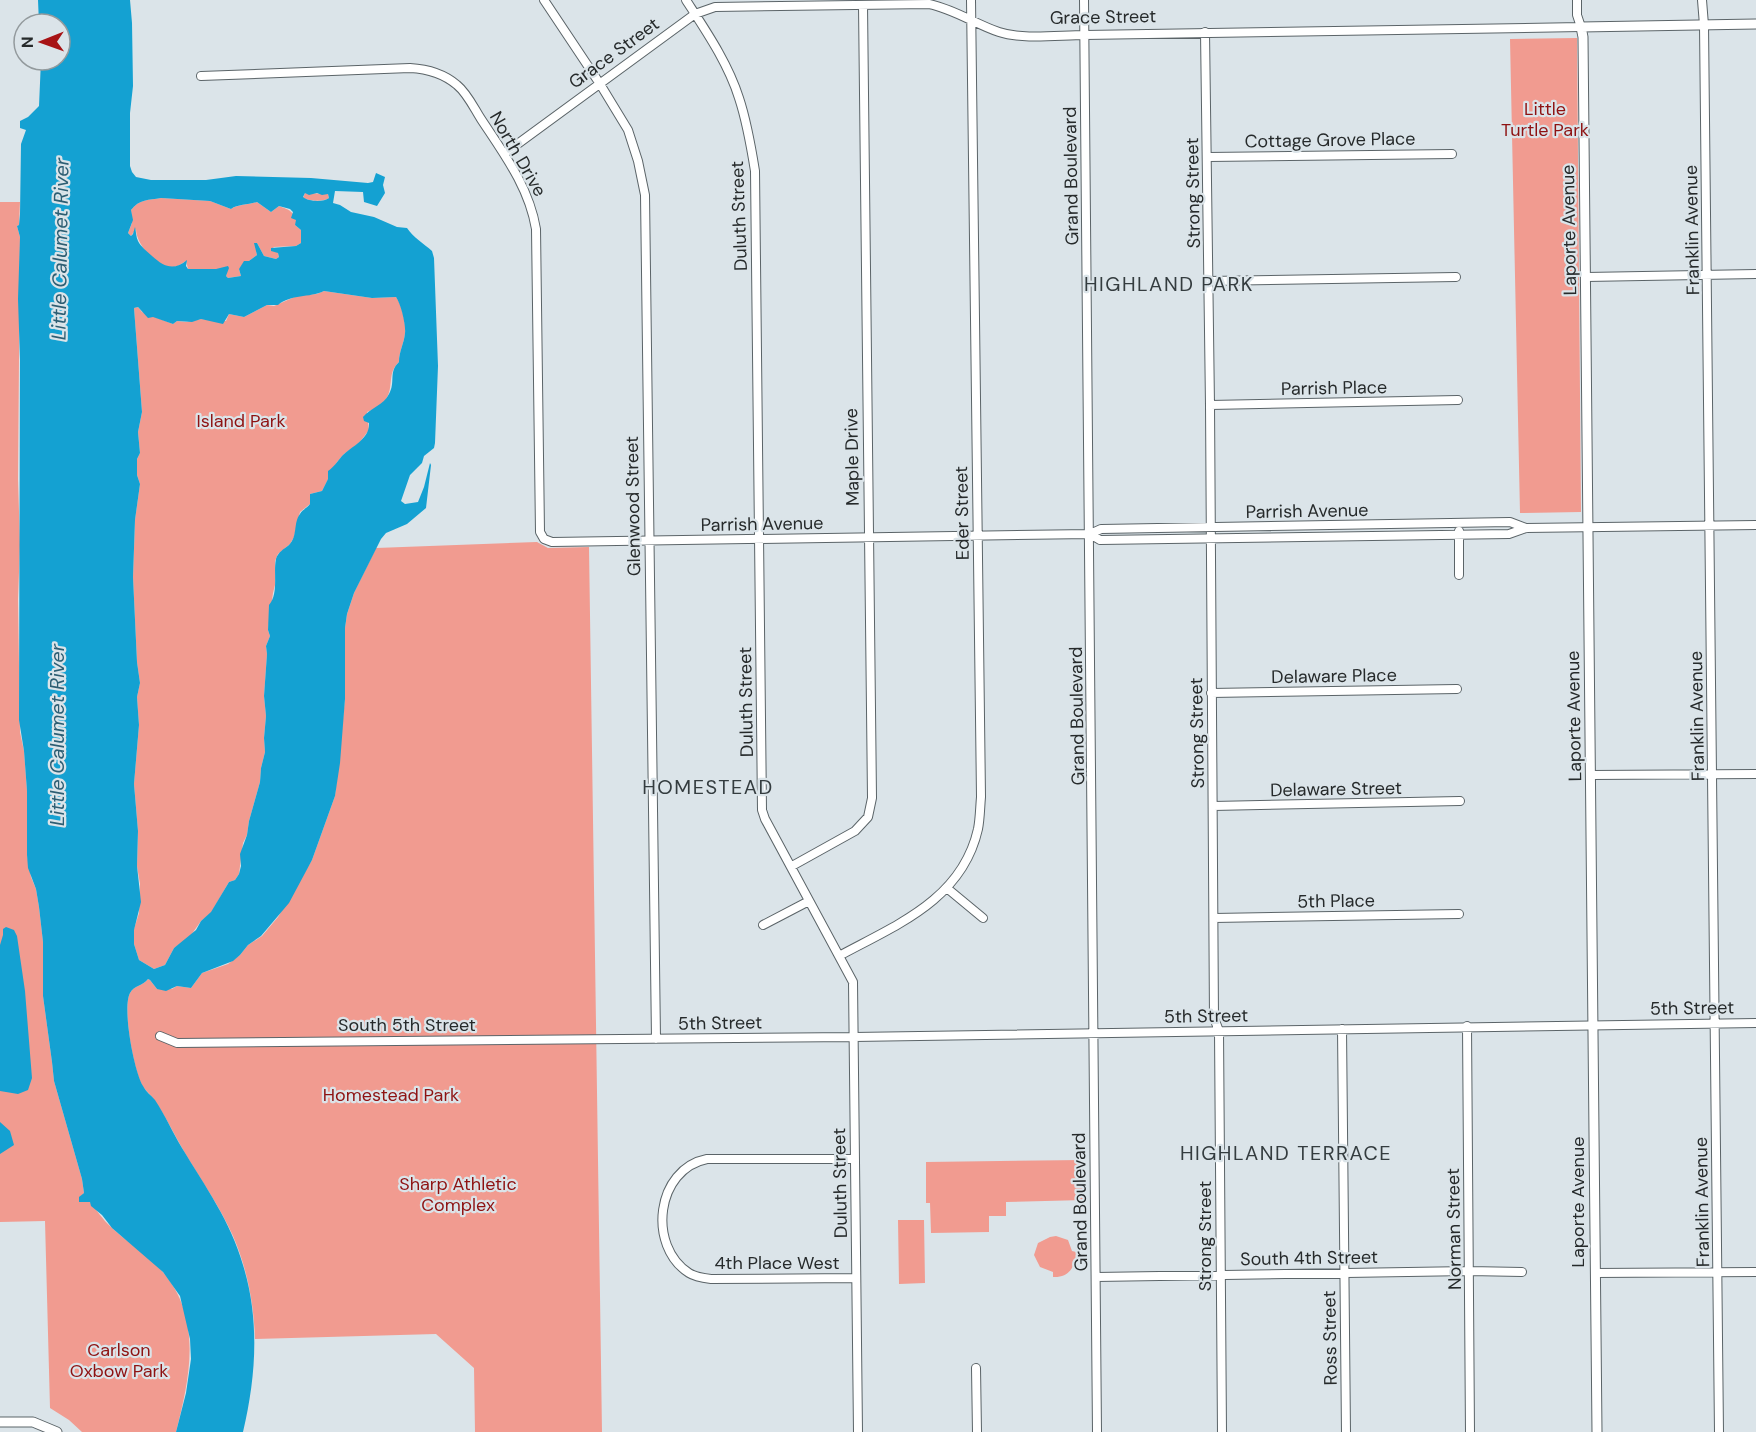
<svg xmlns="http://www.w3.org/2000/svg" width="1756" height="1432" font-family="'DM Sans',sans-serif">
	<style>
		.green { fill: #f19b90 }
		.water { fill: #14a1d2; fill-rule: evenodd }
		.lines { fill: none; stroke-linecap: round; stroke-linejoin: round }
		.minor-casing { stroke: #5b6468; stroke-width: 10 }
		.tertiary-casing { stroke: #5b6468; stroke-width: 11 }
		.minor { stroke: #fff; stroke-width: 8 }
		.tertiary { stroke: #fff; stroke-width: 9 }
		.labels { text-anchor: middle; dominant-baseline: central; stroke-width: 4.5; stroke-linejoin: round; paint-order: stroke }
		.street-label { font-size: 18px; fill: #262a2b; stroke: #dbe4e9 }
		.park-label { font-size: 18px; fill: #8e1212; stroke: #dbe4e9 }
		.water-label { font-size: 20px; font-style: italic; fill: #2d5e73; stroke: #dbe4e9 }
		.neighbourhood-label { font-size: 20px; letter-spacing: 1.5px; fill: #343c3f; stroke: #dbe4e9 }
	</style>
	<rect width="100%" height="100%" fill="#dbe4e9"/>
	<!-- green -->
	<path class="green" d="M1577 38 1581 512 1520 513 1510 39Z
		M305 193 328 194 329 198C324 202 309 201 303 198Z
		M161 198 210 201 231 209C239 204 248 205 257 202L271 212 279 206C290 210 293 211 297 222L295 225 301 230V243L296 246 273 247 278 253 279 257 276 259 264 256 257 243H255L257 255 239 269 241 276 228 278 226 276 227 271 188 269 186 261C181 264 177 268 169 267 154 264 136 244 136 229L131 236 128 233 132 223 131 210C139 199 149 200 161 198Z
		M0 202H20L19 225 17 226 20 237 18 479 20 545 18 599 20 732 24 751 27 791V855L31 877 36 889 39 907 43 942V996L52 1062 54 1081 82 1179 84 1193 81 1196 82 1202H90C96 1209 103 1220 110 1226 126 1242 147 1253 162 1271 203 1318 190 1377 176 1432H82L69 1420 50 1408 45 1221 0 1222Z
		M324 291 372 298 396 297C402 305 406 323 405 333 404 344 399 351 399 362 382 377 403 399 367 412L369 430 359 443 344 454 337 462 322 491 310 494V504L300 512 294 537 290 544 278 554 275 561V585L273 593 268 630 270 636 266 646 267 654 264 696 266 716 264 738 265 752 261 768 260 782 249 821 247 835 243 843 239 874 235 880 229 882 226 887 211 913 201 921 189 938 174 948 165 965 154 969 139 960 134 944V929L139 913 140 884 137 866 138 831 134 784 139 725 137 697 140 683 137 662 133 577 135 520 140 484 137 475V459L140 453 138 432 142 412 134 308 138 307 142 312 173 324 177 321 187 322 201 319 226 321 229 314 244 317 267 305 274 306 299 295 317 294Z
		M537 542 548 548 589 547 602 1432H475L474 1368 436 1334 255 1339C254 1304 247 1268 233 1236 220 1207 201 1180 185 1153 175 1136 166 1117 155 1101 152 1096 147 1092 143 1087 134 1072 122 1008 130 993 134 985 143 986 148 979L150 980 157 989H172L177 986 191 988 202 973 228 964 240 955 248 945 262 936 278 917 312 860 335 796 345 699V628L347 614 354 593 376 548Z
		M1083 1160 1084 1200 1006 1202V1216H989V1232L931 1233 930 1203H926V1162Z
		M898 1220H924L925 1283 899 1284Z
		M1056 1236 1068 1240 1072 1251 1076 1252C1076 1266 1069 1278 1053 1277V1272L1040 1267 1034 1255 1038 1243 1050 1237Z"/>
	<!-- water -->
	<path class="water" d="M38 0H130L132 23 133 86 130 113V166L132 172 136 177 151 180H206L236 176 311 178 368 183 373 182 376 173 385 177 383 185 385 193 377 206 364 202 363 192 335 191 333 203 340 205 351 212 374 217 397 227 407 228C413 237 424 244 432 251L434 258 438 366 435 443 434 448 424 456 422 463 410 475 401 501 405 504 418 502 424 487 430 463 431 465 426 508 407 524 386 533 381 539 354 593 347 614 345 628V699L340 763 335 796 312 860 289 903 261 936 248 945 240 955 233 961 202 973 191 988 177 986 166 991 157 989 150 980 148 979C143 986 134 985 130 993 122 1008 134 1071 143 1086 146 1092 151 1095 155 1100 165 1115 173 1133 182 1148 205 1186 231 1222 243 1265 260 1320 256 1377 243 1432H176L186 1393 191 1359 190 1339 180 1296 163 1272 112 1228 102 1215 91 1206 90 1202H79V1197L84 1193 82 1179 54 1081 52 1062 43 996V942L39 907 36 889 28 868 27 855V791L24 751 19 720 20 360 18 299 20 237 17 226 19 225 20 214 21 144 26 130 20 128V121L28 117 39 106 41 60H60V24H39ZM305 193 309 195 317 193 322 195 328 194 329 198C324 202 309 202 303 197ZM161 198 210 201 231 209C238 204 248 205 257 202L271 212 279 206 290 209 293 212 291 218 296 220 295 225 301 230V243L296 246 271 248V251L278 253 279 257 276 259 264 256 257 243H254L257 255 249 261H244L239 269 241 276 228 278 226 276 229 268 228 266 216 269H188L186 266 187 260C174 271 164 267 152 256 147 251 141 247 138 241 136 237 136 231 135 227L133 234 131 236 128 233 133 220 131 210C139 199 149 200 161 198ZM324 291 372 298 396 297C401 304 406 325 405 333 404 344 399 351 399 362 388 372 396 382 389 394 384 405 370 408 363 417L364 421 369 423C370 439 352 446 342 456 337 462 334 467 328 471V479L322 491 310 494V504C307 508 302 510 300 514 293 523 298 536 289 545 284 549 278 552 276 559 273 573 279 593 269 605L268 630 270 636 266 646 267 654 264 696 266 716 264 738 265 752 261 768 260 782 249 821 247 835 240 854 241 866 239 874 235 880 229 882 211 912 201 921 196 930 174 948 165 965 154 969 139 960 134 944V930L141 902 137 866 138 831 134 784 139 725 137 697 140 683 137 662 133 577 135 520 140 484 137 475V459L140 453 138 432 142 412 134 308 138 307 148 318 153 317 173 324 177 321 192 322 201 319 223 324 229 314 244 317 267 305H278C291 294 309 298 324 291Z
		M6 927 14 930 17 936 25 991 32 1078 28 1090 18 1094 0 1091V945L3 935V929Z
		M0 1122 10 1131 14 1145 0 1154Z"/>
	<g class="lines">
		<!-- minor casing -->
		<g class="minor-casing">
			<path id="minor" d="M544 0 600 84 628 130 638 161 645 195 656 1039
				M686 0C706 31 728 63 739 98 747 122 751 146 755 171L762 810 765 819 853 982 858 1432
				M1084 0 1097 1432
				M1702 0 1704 25 1719 1432
				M1205 32 1210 405 1214 1018 1219 1031 1222 1432
				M201 76 410 68C428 69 443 73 457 85 467 93 474 108 481 119 504 154 529 187 536 229L540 532 544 539 552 542 1090 534 1101 529 1510 522 1526 528
				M504 154 695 14 715 7 929 4C954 9 975 24 999 32 1023 40 1059 35 1085 35L1581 27 1577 15V0
				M1208 157 1452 154
				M1586 277 1756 274
				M1209 281 1456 277
				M1210 405 1458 400
				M1090 534 1100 540 1509 534 1526 528 1756 525
				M1459 575V531
				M1211 693 1457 689
				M1591 775 1756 774
				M1213 806 1460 801
				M792 866 855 831 868 817 872 798 863 5
				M948 889 983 918
				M1214 918 1459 914
				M763 925 809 901
				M839 956C896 925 962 900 978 829 980 819 980 808 981 797L971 0
				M1467 1026 1470 1432
				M1342 1029 1346 1432
				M160 1036 177 1043 854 1037 1756 1023
				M855 1159H707C656 1169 647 1246 689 1273 695 1277 703 1278 711 1279L856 1278
				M1595 1273 1756 1272
				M1096 1277 1469 1271 1522 1272
				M976 1368 977 1432"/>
		</g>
		<!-- tertiary casing -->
		<g class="tertiary-casing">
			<path id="tertiary" d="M0 1422H33L57 1432
				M1597 1432 1583 37 1581 27 1756 24"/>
		</g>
		<!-- minor -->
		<use href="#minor" class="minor"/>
		<!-- tertiary -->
		<use href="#tertiary" class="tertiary"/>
	</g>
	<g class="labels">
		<!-- street labels -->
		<g class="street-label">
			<text transform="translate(1103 17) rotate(-1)">Grace Street</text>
			<text transform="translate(614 53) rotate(-36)">Grace Street</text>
			<text transform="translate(1330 140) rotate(-1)">Cottage Grove Place</text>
			<text transform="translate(518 154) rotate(60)">North Drive</text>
			<text transform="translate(1071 176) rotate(-91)">Grand Boulevard</text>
			<text transform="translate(1193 193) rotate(-91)">Strong Street</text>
			<text transform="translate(739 216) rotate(-92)">Duluth Street</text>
			<text transform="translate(1569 230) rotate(-91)">Laporte Avenue</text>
			<text transform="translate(1692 230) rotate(-91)">Franklin Avenue</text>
			<text transform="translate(1334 388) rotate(-1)">Parrish Place</text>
			<text transform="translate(852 457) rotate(-91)">Maple Drive</text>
			<text transform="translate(633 506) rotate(-91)">Glenwood Street</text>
			<text transform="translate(1307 511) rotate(-1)">Parrish Avenue</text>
			<text transform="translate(962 513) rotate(-91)">Eder Street</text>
			<text transform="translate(762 524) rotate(-1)">Parrish Avenue</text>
			<text transform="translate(1334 676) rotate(-1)">Delaware Place</text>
			<text transform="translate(746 702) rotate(-91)">Duluth Street</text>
			<text transform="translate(1077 716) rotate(-91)">Grand Boulevard</text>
			<text transform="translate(1574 716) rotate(-91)">Laporte Avenue</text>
			<text transform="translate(1697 716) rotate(-91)">Franklin Avenue</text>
			<text transform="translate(1197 733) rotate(-91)">Strong Street</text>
			<text transform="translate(1336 789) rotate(-1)">Delaware Street</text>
			<text transform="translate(1336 901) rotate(-1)">5th Place</text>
			<text transform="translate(1692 1008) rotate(-1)">5th Street</text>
			<text transform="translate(1206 1016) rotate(-1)">5th Street</text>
			<text transform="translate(720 1023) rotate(-1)">5th Street</text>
			<text x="407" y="1025">South 5th Street</text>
			<text transform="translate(840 1183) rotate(-91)">Duluth Street</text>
			<text transform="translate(1080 1202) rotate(-91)">Grand Boulevard</text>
			<text transform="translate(1578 1202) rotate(-90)">Laporte Avenue</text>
			<text transform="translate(1702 1202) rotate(-91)">Franklin Avenue</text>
			<text transform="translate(1454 1229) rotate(-91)">Norman Street</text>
			<text transform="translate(1205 1236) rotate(-90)">Strong Street</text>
			<text transform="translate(1309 1258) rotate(-1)">South 4th Street</text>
			<text x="777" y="1263">4th Place West</text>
			<text transform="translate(1330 1338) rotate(-91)">Ross Street</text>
		</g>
		<!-- park labels -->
		<g class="park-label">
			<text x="1545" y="109">Little<tspan x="1545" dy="21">Turtle Park</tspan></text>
			<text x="241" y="421">Island Park</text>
			<text x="391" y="1095">Homestead Park</text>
			<text x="458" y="1184">Sharp Athletic<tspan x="458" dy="21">Complex</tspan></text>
			<text x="119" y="1350">Carlson<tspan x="119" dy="21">Oxbow Park</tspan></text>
		</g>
		<!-- water labels -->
		<g class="water-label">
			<text transform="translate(60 249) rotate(-89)">Little Calumet River</text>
			<text transform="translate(57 735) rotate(-90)">Little Calumet River</text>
		</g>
		<!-- neighbourhood labels -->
		<g class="neighbourhood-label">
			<text x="1169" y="284">HIGHLAND PARK</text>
			<text x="708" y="787">HOMESTEAD</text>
			<text x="1286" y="1153">HIGHLAND TERRACE</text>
		</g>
	</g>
	<!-- north arrow -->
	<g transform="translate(42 42) rotate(269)"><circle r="28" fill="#dbe4e9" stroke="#939a9d" stroke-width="1.5"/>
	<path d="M0-4.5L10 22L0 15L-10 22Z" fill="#a71315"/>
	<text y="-9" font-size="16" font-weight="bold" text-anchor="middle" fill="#262a2b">N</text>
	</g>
</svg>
